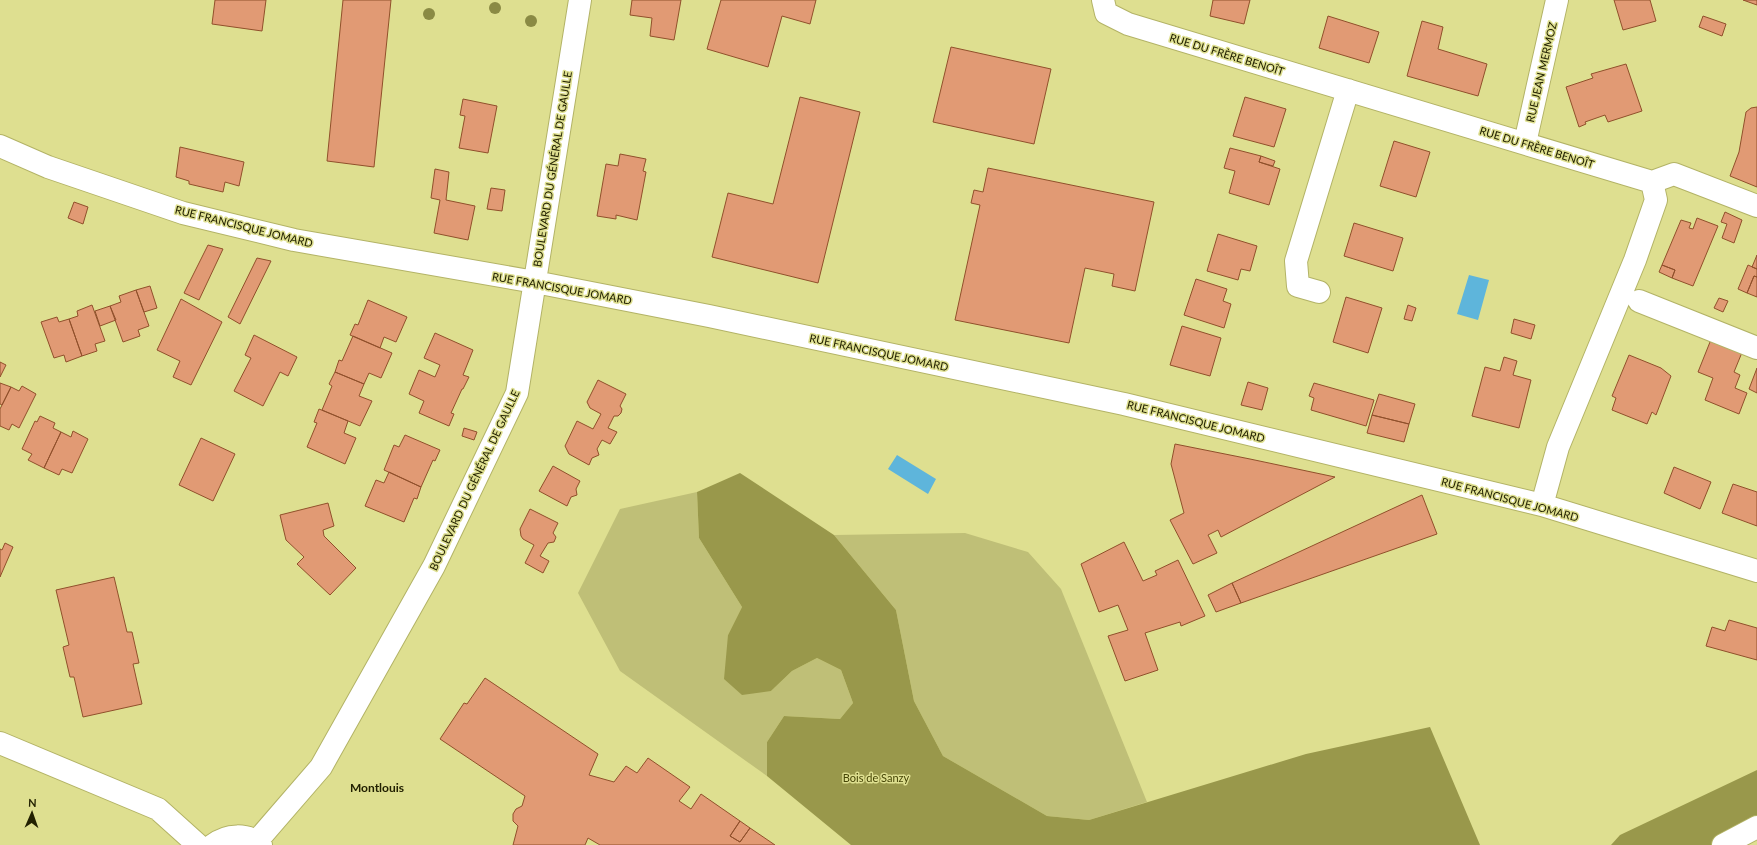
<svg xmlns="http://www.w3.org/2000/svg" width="1757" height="845" font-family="Lato,sans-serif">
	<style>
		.green { fill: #bfbf77 }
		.forest { fill: #99984b }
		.water { fill: #5eb5db }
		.building { fill: #e19a74; stroke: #90502b }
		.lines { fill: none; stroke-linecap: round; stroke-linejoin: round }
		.minor-casing { stroke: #b3b366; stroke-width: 24 }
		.minor { stroke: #fff; stroke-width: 22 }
		.tree { fill: #8a8a44 }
		.labels { text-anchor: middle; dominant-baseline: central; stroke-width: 3; stroke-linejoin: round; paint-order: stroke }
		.street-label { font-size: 11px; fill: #222101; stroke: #dedf90 }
		.park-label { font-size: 11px; fill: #454405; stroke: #dedf90 }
		.neighbourhood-label { font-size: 12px; font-weight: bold; fill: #222101; stroke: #dedf90 }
	</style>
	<rect width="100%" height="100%" fill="#dedf90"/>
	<!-- green -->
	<path class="green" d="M697 492 699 538 742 607 728 635 771 691 792 671 817 658 841 670 853 703 840 719 784 716 767 742V776L620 671 578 593 620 509Z
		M965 533 1028 552 1061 589 1147 802 1089 820 1047 816 943 756 914 701 896 610 834 535Z"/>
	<!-- forest -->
	<path class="forest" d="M740 473 834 535 896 610 914 701 943 756 1047 816 1089 820 1306 754 1430 727 1480 845H851L767 776V742L784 716 840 719 853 703 841 670 817 658 792 671 771 691 742 695 724 679 728 635 742 607 699 538 697 492Z
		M1757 770V822L1711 845H1611L1620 835Z"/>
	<!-- water -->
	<path class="water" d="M1469 275 1489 280 1478 320 1457 314Z
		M897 455 936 479 928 494 888 469Z"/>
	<!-- building -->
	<path class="building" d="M215 0H266L262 31 212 24Z
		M343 0H391L374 167 327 161Z
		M632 0H681L674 40 650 36 652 18 630 15Z
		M721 0H816L810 24 782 16 768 67 707 49Z
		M1213 0H1250L1244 24 1210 16Z
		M1614 0H1650L1656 21 1623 30Z
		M1743 0H1757V5Z
		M1328 16 1379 32 1369 63 1319 48Z
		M1703 16 1726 24 1722 36 1699 27Z
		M1422 21 1443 27 1438 49 1487 64 1478 96 1407 76Z
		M951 47 1051 69 1034 144 933 122Z
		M1626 64 1642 111 1608 122 1605 115 1585 122 1586 124 1579 127 1566 87 1593 78 1591 74Z
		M800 97 860 112 818 283 712 257 728 193 773 204Z
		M1245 97 1286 109 1274 147 1233 136Z
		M463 99 497 106 488 153 459 148 465 116 460 115Z
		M1757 107V187L1730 176 1739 152 1746 112 1751 108Z
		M1394 141 1430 152 1416 197 1380 186Z
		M180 147 244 162 239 186 225 182 223 192 189 184V181L176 177Z
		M1230 148 1261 156 1259 162 1280 169 1269 205 1229 193 1235 171 1224 168Z
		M620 154 646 159 643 171 646 172 637 220 616 215V219L597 216 606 164 618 166Z
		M1261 156 1275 161 1273 166 1259 162Z
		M988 168 1154 202 1135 291 1112 286 1114 274 1085 268 1069 343 955 320 980 205 971 203 974 190 983 192Z
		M435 169 449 172 446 200 475 206 468 240 434 233 440 200 431 198Z
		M491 188 505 190 502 211 487 209Z
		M74 202 88 207 83 224 68 218Z
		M1725 212 1742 220 1734 243 1722 238 1727 224 1721 222Z
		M1697 218 1718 226 1693 286 1672 278 1675 270 1662 265 1681 220 1691 223 1689 228 1693 229Z
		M1354 223 1403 238 1393 271 1344 256Z
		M1218 234 1257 246 1250 271 1241 269 1238 280 1207 271Z
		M208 245 223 249 199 300 184 293Z
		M1757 255V269L1752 267Z
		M257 258 271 261 240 324 228 317Z
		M1662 265 1675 270 1672 278 1659 272Z
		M1748 265 1757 269V277L1754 276 1747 293 1738 289Z
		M1754 276 1757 277V297L1747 293Z
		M1196 279 1227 289 1223 301 1231 304 1224 328 1184 315Z
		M150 286 157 308 144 312 136 290Z
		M136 290 149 326 138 330 140 336 123 342 110 306 121 302 119 296Z
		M1346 297 1382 308 1368 353 1333 342Z
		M1719 298 1728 301 1723 312 1714 308Z
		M181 299 222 322 191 385 173 377 180 361 157 350Z
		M368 300 407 317 396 342 384 337 380 348 350 335 355 324 358 325Z
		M92 305 105 341 95 344 97 351 82 356 69 319 78 316 77 311Z
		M1408 305 1416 308 1412 321 1404 319Z
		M110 306 116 320 100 326 95 311Z
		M57 317 59 322 69 319 82 356 66 362 64 355 54 358 41 322Z
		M1514 319 1535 325 1531 339 1511 333Z
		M1182 326 1221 338 1210 376 1170 365Z
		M435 333 473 350 463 375 469 377 463 389H462L451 413 454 414 449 426 419 413 424 401 409 394 419 370 435 377 440 365 424 358Z
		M254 335 297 357 288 376 280 372 263 406 234 391 251 358 245 355Z
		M353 336 392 353 381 378 369 373 364 384 335 372 339 360 342 361Z
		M1712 337 1743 350 1734 372 1740 375 1735 388 1747 393 1739 414 1705 400 1713 378 1698 372Z
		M1629 355 1661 368 1671 376 1656 415 1652 412 1647 424 1612 410 1616 398 1612 396Z
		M1504 357 1517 361 1513 375 1531 380 1519 428 1472 416 1485 367 1500 371Z
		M0 362 6 365 0 377Z
		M1757 368V393L1749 389Z
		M335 372 364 384 359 396 372 401 360 426 322 410 332 386 329 384Z
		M598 380 626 394 620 406 622 409 621 413 618 416H614L608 428 617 432 610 444 602 440 597 449 599 455 592 458 589 465 569 454 565 446 577 421 593 429 601 414 590 408 587 402Z
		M1248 382 1268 388 1262 410 1241 405Z
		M0 383 11 387 2 405 0 404Z
		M1314 383 1374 400 1366 426 1311 410 1314 398 1309 396Z
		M22 386 36 394 19 428 12 424 9 430 0 426V409L11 387 19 391Z
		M1379 394 1415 404 1409 424 1372 415Z
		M319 409 348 421 344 433 356 438 345 464 307 447 317 423 314 422Z
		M1372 415 1409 424 1404 442 1367 433Z
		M40 416 55 423 53 428 61 432 44 468 28 460 32 454 22 449 35 421 37 422Z
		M464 428 477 432 474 440 462 436Z
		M73 431 88 439 72 473 62 469 59 475 44 468 61 432 71 437Z
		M405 435 440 450 435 461 433 460 421 487 384 470 394 445 399 447Z
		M201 438 235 454 213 501 179 485Z
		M1175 444 1250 459 1335 477 1221 537 1218 530 1208 535 1217 553 1193 564 1170 520 1184 513 1171 464Z
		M553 466 580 481 576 489 577 495 571 497 567 506 539 491Z
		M1674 467 1711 482 1700 509 1664 493Z
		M389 472 421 487 417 499 414 498 404 522 365 506 376 480 384 483Z
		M1733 484 1757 492V526L1722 513Z
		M1422 495 1437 534 1241 603 1232 583Z
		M328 503 334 526 323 530 324 536 356 568 330 595 297 564 304 557 286 540 280 515Z
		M530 509 558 523 553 533 556 537 554 542 548 543 540 556 549 561 543 573 525 563 534 545 523 539 521 536 520 529Z
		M1124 542 1143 581 1157 575 1155 571 1178 560 1205 616 1181 626 1180 622 1145 633 1158 670 1125 681 1108 636 1128 630 1118 605 1099 612 1081 564Z
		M5 543 13 547 0 577V549L2 550Z
		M114 577 127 632H132L139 663 133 664 142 704 83 717 74 677H70L63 647 69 645 56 590Z
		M1232 583 1241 603 1216 612 1208 595Z
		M1729 620 1757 628V660L1706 646 1712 627 1725 631Z
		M485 678 598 754 589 775 614 782 626 766 637 773 648 758 690 787 679 801 691 809 701 794 740 821 730 836 740 842 750 828 775 845H600L588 838 585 845H513L518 826 513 821V814L516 809 522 806 525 796 440 739 464 703 467 704Z
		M740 821 750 828 740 842 730 836Z"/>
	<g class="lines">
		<!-- minor casing -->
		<g class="minor-casing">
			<path id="minor" d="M1103 0 1106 13 1128 24 1652 182 1656 200 1635 260 1558 447 1542 505
				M1525 143 1557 0
				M0 146 48 167 183 213 294 240 535 282 709 316 1124 404 1542 505 1757 571
				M1652 182 1674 174 1757 206
				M1319 292 1298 286 1296 261 1348 90
				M1639 301 1757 348
				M0 743 158 809 198 845
				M257 841 321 767 434 566 517 393 580 0
				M213 845C227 834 247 833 261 845
				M1723 845 1757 827"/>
		</g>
		<!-- minor -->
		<use href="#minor" class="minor"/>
	</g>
	<!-- trees -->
	<g class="tree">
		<circle cx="495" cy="8" r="6"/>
		<circle cx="429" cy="14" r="6"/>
		<circle cx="531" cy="21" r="6"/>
	</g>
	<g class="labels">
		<!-- street labels -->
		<g class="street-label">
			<text transform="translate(1227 54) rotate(17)">RUE DU FRÈRE BENOÎT</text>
			<text transform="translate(1541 72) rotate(-77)">RUE JEAN MERMOZ</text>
			<text transform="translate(1537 147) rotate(17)">RUE DU FRÈRE BENOÎT</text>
			<text transform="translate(552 169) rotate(-81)">BOULEVARD DU GÉNÉRAL DE GAULLE</text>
			<text transform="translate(244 226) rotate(14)">RUE FRANCISQUE JOMARD</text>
			<text transform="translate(562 288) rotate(10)">RUE FRANCISQUE JOMARD</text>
			<text transform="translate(879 352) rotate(12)">RUE FRANCISQUE JOMARD</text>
			<text transform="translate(1196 421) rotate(14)">RUE FRANCISQUE JOMARD</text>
			<text transform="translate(474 480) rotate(-65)">BOULEVARD DU GÉNÉRAL DE GAULLE</text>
			<text transform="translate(1510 499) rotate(15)">RUE FRANCISQUE JOMARD</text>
		</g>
		<!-- park labels -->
		<g class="park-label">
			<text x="876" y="777">Bois de Sanzy</text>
		</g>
		<!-- neighbourhood labels -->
		<g class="neighbourhood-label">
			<text x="377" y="787">Montlouis</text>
		</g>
	</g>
	<!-- north arrow -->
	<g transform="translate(32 813) rotate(2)" stroke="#dedf90" stroke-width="3" paint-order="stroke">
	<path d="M0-3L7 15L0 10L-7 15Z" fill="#222101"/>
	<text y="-6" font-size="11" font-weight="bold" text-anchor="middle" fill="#222101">N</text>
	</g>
</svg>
